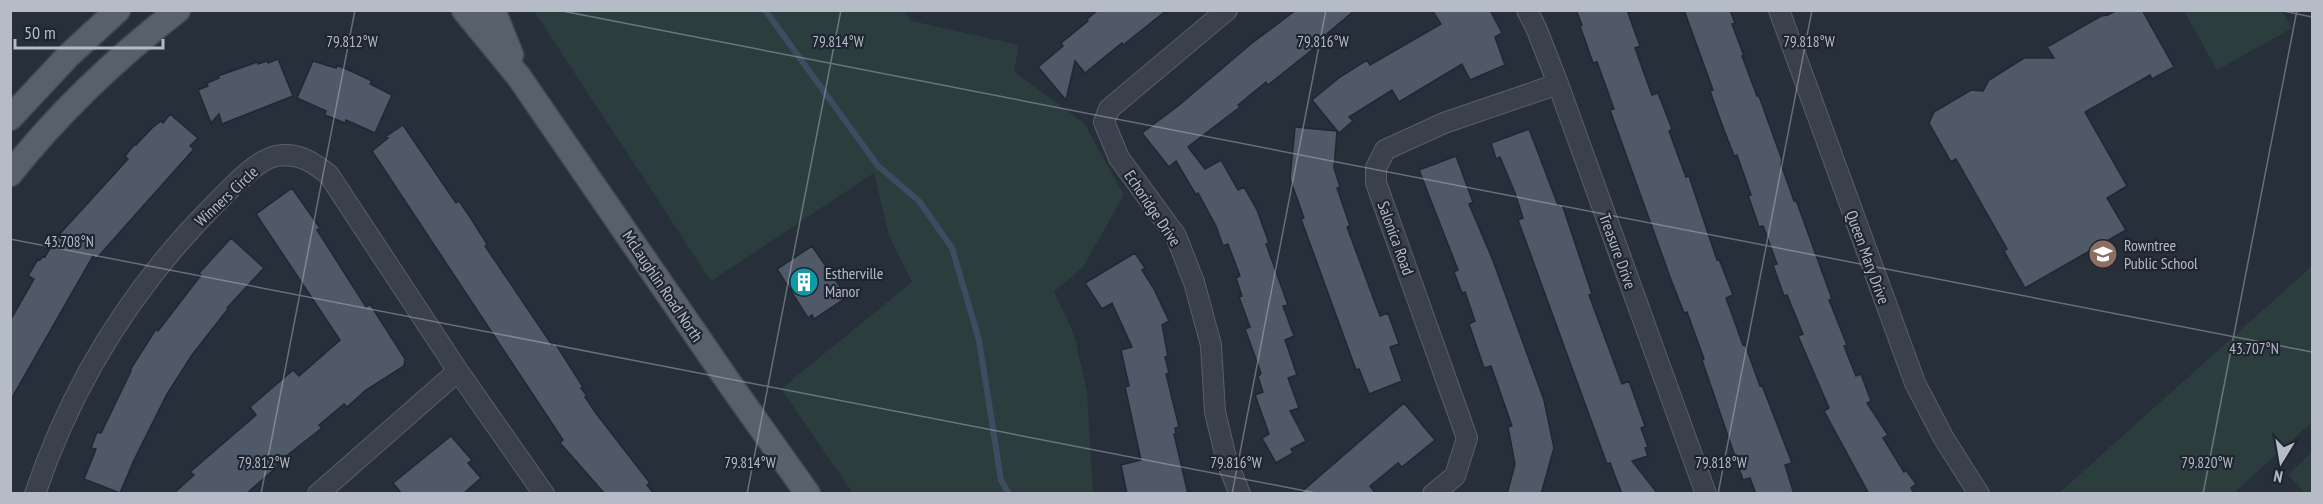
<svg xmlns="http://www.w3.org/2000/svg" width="2323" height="504" font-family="'PT Sans Narrow',sans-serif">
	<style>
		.green { fill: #2c3d3e }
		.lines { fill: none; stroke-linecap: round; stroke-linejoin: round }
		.stream { stroke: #3e4c62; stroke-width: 6 }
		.building { fill: #505967; stroke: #212833; stroke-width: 1.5 }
		.minor-casing { stroke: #585f6a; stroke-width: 22 }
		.major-casing { stroke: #434a55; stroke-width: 27 }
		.minor { stroke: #3a414c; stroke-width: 20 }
		.major { stroke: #58606b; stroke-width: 24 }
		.ticks { fill: none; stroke: #b6bcc7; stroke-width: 1.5; stroke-opacity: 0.45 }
		.labels { text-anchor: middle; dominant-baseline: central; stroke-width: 4.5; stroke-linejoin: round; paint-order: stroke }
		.street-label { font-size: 16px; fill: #b6bcc7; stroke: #1f2631 }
		.poi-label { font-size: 16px; fill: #b6bcc7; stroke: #1f2631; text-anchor: start }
		.ticks-label { font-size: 15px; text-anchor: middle; fill: #b6bcc7; stroke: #1f2631; stroke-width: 4.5; stroke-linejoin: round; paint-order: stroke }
	</style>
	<rect width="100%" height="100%" fill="#272f3b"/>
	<!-- green -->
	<path class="green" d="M534 11H904L912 21 1019 45 1014 72 1084 123 1124 195 1083 267 1054 292 1074 334 1087 391 1093 493H853L781 389 912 282 889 236 874 173 711 281Z
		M2184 11H2282L2292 28 2217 70Z
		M2312 266V422L2234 493H2059Z
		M2312 452V493H2305L2288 475Z"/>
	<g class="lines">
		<!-- stream -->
		<path class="stream" d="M765 10 878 166 919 201 952 248 979 340 1001 480 1009 494"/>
	</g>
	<!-- building -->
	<path class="building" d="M1098 10H1167L1123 45 1122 43 1085 73 1075 61 1066 100 1038 67 1063 46 1061 43 1088 21 1087 19Z
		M1296 10H1355L1315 44 1317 46 1268 85 1266 82 1238 105 1240 107 1188 147 1205 169 1221 160 1238 190 1244 187 1257 210 1269 243 1266 244 1288 305 1283 306 1294 336 1285 340 1297 375 1288 378 1299 408 1290 411 1306 441 1291 449 1293 453 1276 463 1262 438 1269 434 1255 395 1263 392 1258 377 1261 373 1245 329 1250 327 1239 297 1242 296 1236 278 1240 276 1228 244 1223 246 1216 226 1198 193 1196 195 1176 161 1169 167 1142 133 1178 106 1252 43Z
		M1432 10H1490L1502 33 1495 37 1505 65 1470 80 1462 64 1399 102 1392 90 1349 117 1353 121 1339 133 1312 100 1340 77 1367 60 1370 65 1441 24Z
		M1576 10H1627L1640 46 1635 48 1652 95 1658 93 1672 129 1669 131 1686 177 1689 176 1717 260 1719 259 1733 295 1726 298 1743 345 1745 344 1760 386 1762 385 1792 463 1785 465 1794 494H1756L1750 478 1743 480 1702 360 1704 359 1687 312 1684 313 1670 277 1610 110 1614 109 1597 62 1593 63 1580 26 1582 25Z
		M1684 10H1730L1735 23 1732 24 1744 56H1742L1757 96H1759L1782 160 1781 164 1794 201 1796 200 1832 299 1829 300 1847 345 1844 346 1856 376 1861 374 1871 401 1867 403 1888 435 1883 438 1904 472 1906 470 1916 484 1911 488 1914 494H1869L1824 411 1829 408 1798 336 1803 334 1787 295 1784 296 1773 265 1777 264 1763 226 1759 227 1748 195H1751L1737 155 1734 156 1721 122 1710 91 1713 90Z
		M2117 10H2142L2174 67 2152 79 2150 75 2085 112 2127 186 2107 198 2126 230 2025 288 2004 251 2007 249 1956 159 1951 162 1929 123 1934 112 1971 90 1983 91 1989 80 2024 58H2054L2047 47 2101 16 2108 15Z
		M278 59 293 96 222 124 219 114 211 123 198 90 208 86 207 83 219 78 218 76 257 62 258 64 267 61 268 63Z
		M313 61 336 68 337 65 353 72 372 81 370 84 392 95 375 133 346 120 345 123 325 115 326 111 297 98Z
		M170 114 198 138 190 146 194 149 96 259 93 256 10 401V321L34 279 28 276 38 259 40 260 43 256 45 257 56 238 128 159 125 156 135 144 136 145 152 128 161 121 163 123Z
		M403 125 456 203 459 201 470 217 487 244 485 246 552 345 555 343 583 387 581 388 587 396 585 397 595 412 650 483 647 485 654 494H605L560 443 563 440 372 151 388 138 385 137Z
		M1295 127 1337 131 1334 168 1340 187 1337 188 1350 226 1347 227 1380 316 1388 313 1399 344 1390 347 1402 381 1369 394 1359 369 1356 370 1301 219 1304 218 1290 179Z
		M1529 129 1558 205 1562 204 1592 294 1589 295 1622 384 1629 381 1645 426 1641 428 1648 447 1645 448 1648 456 1632 461 1658 494H1622L1610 463 1607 464 1518 220 1523 218 1515 193 1500 157 1496 159 1491 143Z
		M1456 156 1473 202 1469 204 1492 258 1544 400 1554 448 1541 494H1507L1515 464 1508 427 1512 426 1491 366 1484 368 1469 324 1475 321 1465 292 1462 293 1454 272 1458 270 1419 170Z
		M292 188 320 228 317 230 366 307 370 304 405 359 404 366 366 390 347 407 344 404 319 425 322 428 276 464 278 466 246 494H173L194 475 190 472 256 415 250 407 293 370 299 376 340 340 256 214Z
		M231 238 264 268 227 308 228 309 192 355 167 394 134 460 120 493 84 479 96 449 91 448 97 432 101 433 131 371 130 370 156 329 158 331 201 275 199 273Z
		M812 246 847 297 814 319 812 315 808 318 777 269Z
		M1135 253 1145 268 1142 270 1154 289 1169 321 1162 325 1168 356 1165 357 1169 373 1166 374 1179 427 1175 428 1176 434H1174L1188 494H1127L1121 465 1141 460 1125 387 1129 386 1121 350 1132 347 1112 303 1102 309 1085 283Z
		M1404 403 1435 440 1402 467 1398 463 1370 486 1376 494H1299Z
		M451 436 472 460 468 463 481 478 463 494H402L393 483Z"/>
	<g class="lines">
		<!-- minor casing -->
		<g class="minor-casing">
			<path id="minor" d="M1227 10 1109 109 1104 122 1119 158 1176 236 1194 282 1211 345 1215 412 1227 462 1240 494
				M1527 10 1537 30 1558 84 1706 494
				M1779 10 1915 383 1943 437 1979 494
				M35 494C73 381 135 283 219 200 232 187 257 160 276 156 298 152 313 162 329 175L458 371 544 494
				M318 494 458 371
				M1433 494 1455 476 1467 438 1376 183V168L1385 150 1444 123 1558 84"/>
		</g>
		<!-- major casing -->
		<g class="major-casing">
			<path id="major" d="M464 10 519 77 732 387 808 494
				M493 10 511 55
				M10 118 68 56 118 10
				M10 174C59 112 115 59 178 10"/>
		</g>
		<!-- minor -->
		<use href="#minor" class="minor"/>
		<!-- major -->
		<use href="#major" class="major"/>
	</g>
	<!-- ticks -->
	<path class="ticks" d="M557 10 2312 352M2279 10 2312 17M10 239 1321 494M261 494 355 10M747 494 841 10M1232 494 1326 10M1718 494 1812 10M2203 494 2297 10"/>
	<!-- icons -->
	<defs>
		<g id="school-disc" transform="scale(1.5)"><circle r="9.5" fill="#8d6e63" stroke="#1f2631"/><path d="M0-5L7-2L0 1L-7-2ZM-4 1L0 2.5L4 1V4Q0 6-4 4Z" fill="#fff"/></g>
		<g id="building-disc" transform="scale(1.5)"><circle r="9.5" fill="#0f9aa8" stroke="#1f2631"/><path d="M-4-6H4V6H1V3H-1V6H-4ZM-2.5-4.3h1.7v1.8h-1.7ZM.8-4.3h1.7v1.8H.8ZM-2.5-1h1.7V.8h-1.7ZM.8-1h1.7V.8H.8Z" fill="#fff"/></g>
	</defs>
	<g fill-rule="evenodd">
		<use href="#school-disc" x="2103" y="254"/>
		<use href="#building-disc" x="804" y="282"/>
	</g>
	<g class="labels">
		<!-- street labels -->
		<g class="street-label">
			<text transform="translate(226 196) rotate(-43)">Winners Circle</text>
			<text transform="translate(1153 208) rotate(56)">Echoridge Drive</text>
			<text transform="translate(1396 238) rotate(70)">Salonica Road</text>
			<text transform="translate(1618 251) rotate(70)">Treasure Drive</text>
			<text transform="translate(1868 257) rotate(70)">Queen Mary Drive</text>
			<text transform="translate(663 286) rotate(56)">McLaughlin Road North</text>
		</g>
		<!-- poi labels -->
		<g class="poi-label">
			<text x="2124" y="245">Rowntree<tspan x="2124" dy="18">Public School</tspan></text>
			<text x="825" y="273">Estherville<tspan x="825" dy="18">Manor</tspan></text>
		</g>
	</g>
	<g class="ticks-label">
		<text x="352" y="47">79.812°W</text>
		<text x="838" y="47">79.814°W</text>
		<text x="1323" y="47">79.816°W</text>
		<text x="1809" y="47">79.818°W</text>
		<text x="69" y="247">43.708°N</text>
		<text x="2254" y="354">43.707°N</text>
		<text x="264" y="468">79.812°W</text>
		<text x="750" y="468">79.814°W</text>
		<text x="1236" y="468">79.816°W</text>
		<text x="1721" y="468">79.818°W</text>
		<text x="2207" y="468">79.820°W</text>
	</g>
	<!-- border -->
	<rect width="2323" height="504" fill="none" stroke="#b6bcc7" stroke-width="24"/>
	<!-- north arrow -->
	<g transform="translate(2281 462) rotate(191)" stroke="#1f2631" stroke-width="4.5" paint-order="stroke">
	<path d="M0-4.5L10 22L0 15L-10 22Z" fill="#b6bcc7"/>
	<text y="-9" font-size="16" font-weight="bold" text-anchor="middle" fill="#b6bcc7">N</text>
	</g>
	<!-- scale -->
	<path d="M15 39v9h148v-9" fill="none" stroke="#b6bcc7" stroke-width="3"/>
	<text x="24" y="39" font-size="18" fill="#b6bcc7" stroke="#1f2631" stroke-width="4.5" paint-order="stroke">50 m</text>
</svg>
